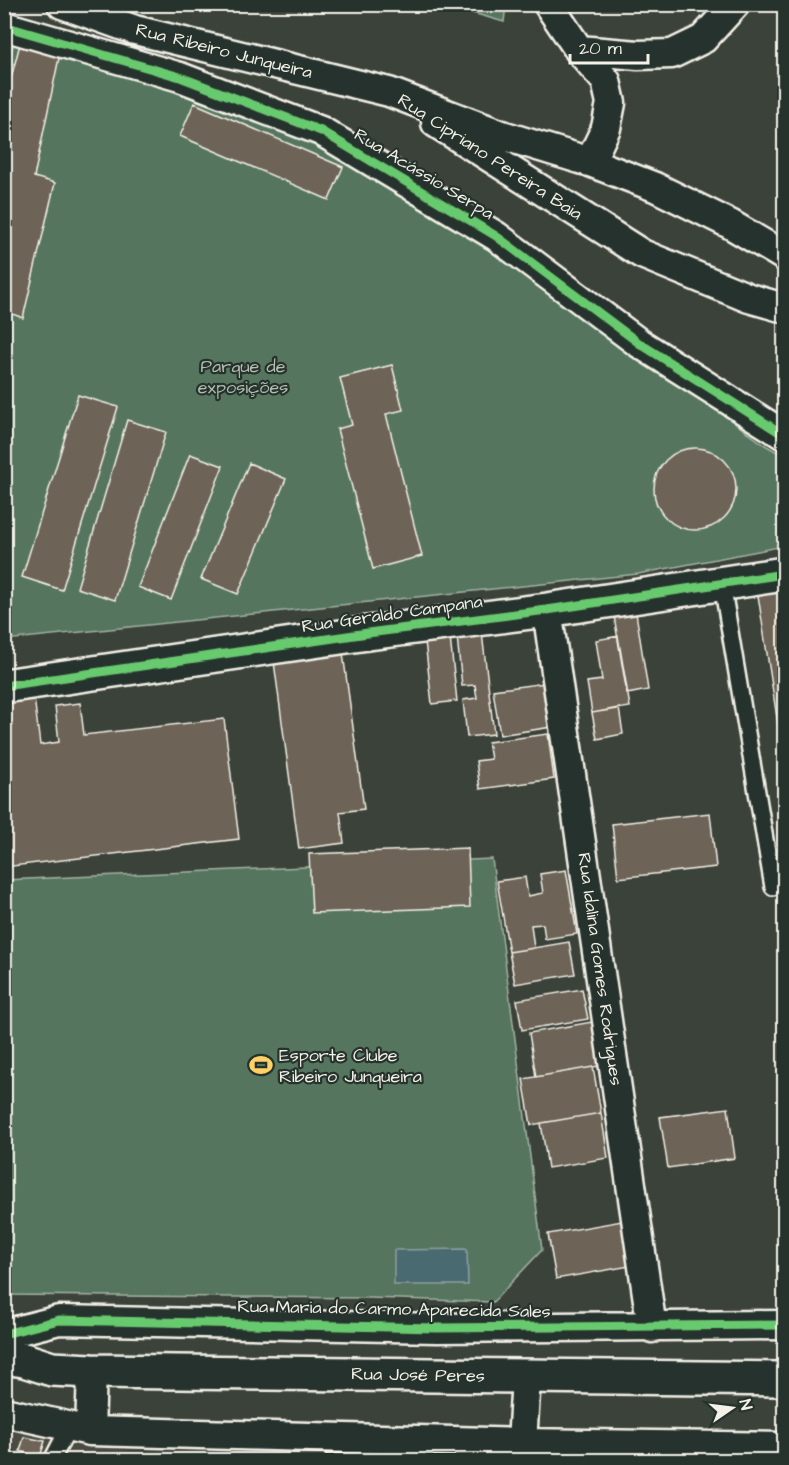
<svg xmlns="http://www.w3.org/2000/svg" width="789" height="1465" font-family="'Architects Daughter',sans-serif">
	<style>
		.built { fill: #4a4c43 }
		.green { fill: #54755f; stroke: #a4b3a4; stroke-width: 1.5 }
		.water { fill: #4a6a71; stroke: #8ea0a1; stroke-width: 1.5 }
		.building { fill: #6d6457; stroke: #f4f1e8; stroke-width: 1.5 }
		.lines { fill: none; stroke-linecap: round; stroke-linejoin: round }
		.lane-casing { stroke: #f4f1e8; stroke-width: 20 }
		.street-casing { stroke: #f4f1e8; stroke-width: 33 }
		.secondary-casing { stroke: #f4f1e8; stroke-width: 38 }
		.lane { stroke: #26332d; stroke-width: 15 }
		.street { stroke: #26332d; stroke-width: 28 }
		.secondary { stroke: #26332d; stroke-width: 33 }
		.cycleway-casing { stroke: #26332d; stroke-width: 13 }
		.cycleway { stroke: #67ca6e; stroke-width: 9 }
		.labels { text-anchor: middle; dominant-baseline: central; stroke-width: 4.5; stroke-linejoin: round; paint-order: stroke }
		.street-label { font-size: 18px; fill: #f4f1e8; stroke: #26332d }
		.park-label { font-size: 18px; fill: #b4bfb1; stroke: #26332d }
		.poi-label { font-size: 18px; fill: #f4f1e8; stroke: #26332d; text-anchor: start }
	</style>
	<rect width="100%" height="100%" fill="#3b423a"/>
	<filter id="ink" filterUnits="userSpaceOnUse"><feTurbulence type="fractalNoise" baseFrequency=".0167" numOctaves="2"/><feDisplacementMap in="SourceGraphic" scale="12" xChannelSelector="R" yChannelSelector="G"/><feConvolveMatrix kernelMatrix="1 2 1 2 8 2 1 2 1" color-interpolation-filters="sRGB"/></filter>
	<g filter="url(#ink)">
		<!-- built -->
		<path class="built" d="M5 1429 140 1453 139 1460H5Z"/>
		<!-- green -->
		<path class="green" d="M445 5H506L504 22Z
			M15 40 152 75 297 135 384 179 485 241 765 445 784 456V546L638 574 5 640 4 74Z
			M492 859 542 1250 493 1302 369 1298 5 1295 4 880Z"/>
		<!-- water -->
		<path class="water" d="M467 1249 468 1285H394V1250Z"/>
		<!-- building -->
		<path class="building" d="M20 44 60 53 34 177 55 183 23 318 10 313 4 344V105Z
			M194 103 343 167 329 200 180 136Z
			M392 365 403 410 386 414 422 556 373 569 337 429 352 425 340 378Z
			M78 395 118 407 62 590 22 577Z
			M127 420 166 432 115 600 77 588Z
			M654 489a41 41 0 1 1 82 0a41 41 0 1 1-82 0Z
			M190 454 223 466 171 600 138 587Z
			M249 463 286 479 238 594 201 579Z
			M784 585V763L757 589Z
			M636 613 648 690 627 694 614 616Z
			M482 633 494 734 467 737 463 700 477 698 475 685 462 686 457 636Z
			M618 636 630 707 592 713 587 682 602 680 596 640Z
			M450 638 457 701 432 704 425 641Z
			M343 653 364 809 340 812 344 843 299 849 274 662Z
			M545 683 552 727 500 735 493 690Z
			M34 697 40 745 59 742 55 706 80 703 84 735 224 719 239 839 4 867V701Z
			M619 708 623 734 597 739 592 713Z
			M548 734 554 779 480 789 476 761 491 759 488 742Z
			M710 813 716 867 618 878 612 824Z
			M468 848 470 907 312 913 309 854Z
			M566 870 577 934 545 939 543 924 531 925 534 948 509 952 497 881 525 877 528 896 543 893 540 874Z
			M569 942 575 974 515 984 509 952Z
			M582 989 588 1019 522 1030 517 1000Z
			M592 1022 599 1066 536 1077 529 1033Z
			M593 1067 601 1113 531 1125 523 1079Z
			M728 1108 735 1158 668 1168 660 1117Z
			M601 1113 608 1158 548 1168 541 1123Z
			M622 1221 630 1266 556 1279 548 1234Z
			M24 1437 45 1441 40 1457 20 1451Z
			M326 1454 554 1459V1460H326Z
			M566 1455 622 1456V1460H566Z
			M634 1456 784 1460H634Z
			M191 1458 222 1459V1460H191Z"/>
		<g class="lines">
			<!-- lane casing -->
			<g class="lane-casing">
				<path id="lane" d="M722 584 773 887
					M52 1460 69 1427"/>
			</g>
			<!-- street casing -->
			<g class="street-casing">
				<path id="street" d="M62 4 135 30 389 92 505 136 590 162 655 187 730 224 784 256
					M548 4 579 50 606 81 611 103 606 128 590 162
					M4 26 180 77 321 131 496 236 639 343 784 435
					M579 50 638 55 672 54 703 39 735 4
					M436 123 642 254 749 298 784 308
					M547 610 652 1328
					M4 1334 59 1320 437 1328 784 1325
					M92 1371 90 1431 522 1443 784 1447
					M4 1412 90 1431
					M522 1443 526 1377"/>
			</g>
			<!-- secondary casing -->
			<g class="secondary-casing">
				<path id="secondary" d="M4 686 368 633 547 610 784 574
					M4 1357 24 1360 52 1369 92 1371 784 1379"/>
			</g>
			<!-- lane -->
			<use href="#lane" class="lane"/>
			<!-- street -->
			<use href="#street" class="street"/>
			<!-- secondary -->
			<use href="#secondary" class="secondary"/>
			<!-- cycleway casing -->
			<g class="cycleway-casing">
				<path id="cycleway" d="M4 26 180 77 321 131 496 236 639 343 784 435
					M4 686 368 633 547 610 784 574
					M4 1334 59 1320 437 1328 784 1325"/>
			</g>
			<!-- cycleway -->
			<use href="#cycleway" class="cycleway"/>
		</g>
	</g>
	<!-- icons -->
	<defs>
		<g id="stadium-bare" transform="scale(1.8)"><path d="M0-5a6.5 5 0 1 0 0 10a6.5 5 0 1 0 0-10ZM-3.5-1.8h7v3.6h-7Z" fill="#ffd166" stroke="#26332d" stroke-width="2.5" paint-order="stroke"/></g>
	</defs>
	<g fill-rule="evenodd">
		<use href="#stadium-bare" x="261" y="1065"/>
	</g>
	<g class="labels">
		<!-- street labels -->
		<g class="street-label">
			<text transform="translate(224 51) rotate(14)">Rua Ribeiro Junqueira</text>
			<text transform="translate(490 157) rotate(33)">Rua Cipriano Pereira Baia</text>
			<text transform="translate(424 174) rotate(31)">Rua Acássio Serpa</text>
			<text transform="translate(392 614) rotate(-8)">Rua Geraldo Campana</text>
			<text transform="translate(600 969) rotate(82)">Rua Idalina Gomes Rodrigues</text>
			<text transform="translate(394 1309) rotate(1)">Rua Maria do Carmo Aparecida Sales</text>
			<text transform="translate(418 1375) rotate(1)">Rua José Peres</text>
		</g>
		<!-- park labels -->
		<g class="park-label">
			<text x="243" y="366">Parque de<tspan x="243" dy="21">exposições</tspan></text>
		</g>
		<!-- poi labels -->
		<g class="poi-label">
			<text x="279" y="1055">Esporte Clube<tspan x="279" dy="21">Ribeiro Junqueira</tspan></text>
		</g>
	</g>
	<!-- margin -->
	<rect width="789" height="1465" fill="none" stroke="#26332d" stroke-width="24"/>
	<rect x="12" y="12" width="765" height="1441" fill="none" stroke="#f4f1e8" stroke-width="2" filter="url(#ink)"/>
	<!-- north arrow -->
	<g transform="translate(732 1408) rotate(76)" stroke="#26332d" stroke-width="4.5" paint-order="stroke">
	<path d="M0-4.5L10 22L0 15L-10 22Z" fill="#f4f1e8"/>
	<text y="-9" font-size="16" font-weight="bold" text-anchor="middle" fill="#f4f1e8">N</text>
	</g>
	<!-- scale -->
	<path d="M570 54v9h78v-9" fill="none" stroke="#f4f1e8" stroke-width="3"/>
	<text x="579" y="54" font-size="18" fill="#f4f1e8" stroke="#26332d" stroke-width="4.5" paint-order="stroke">20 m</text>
</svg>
